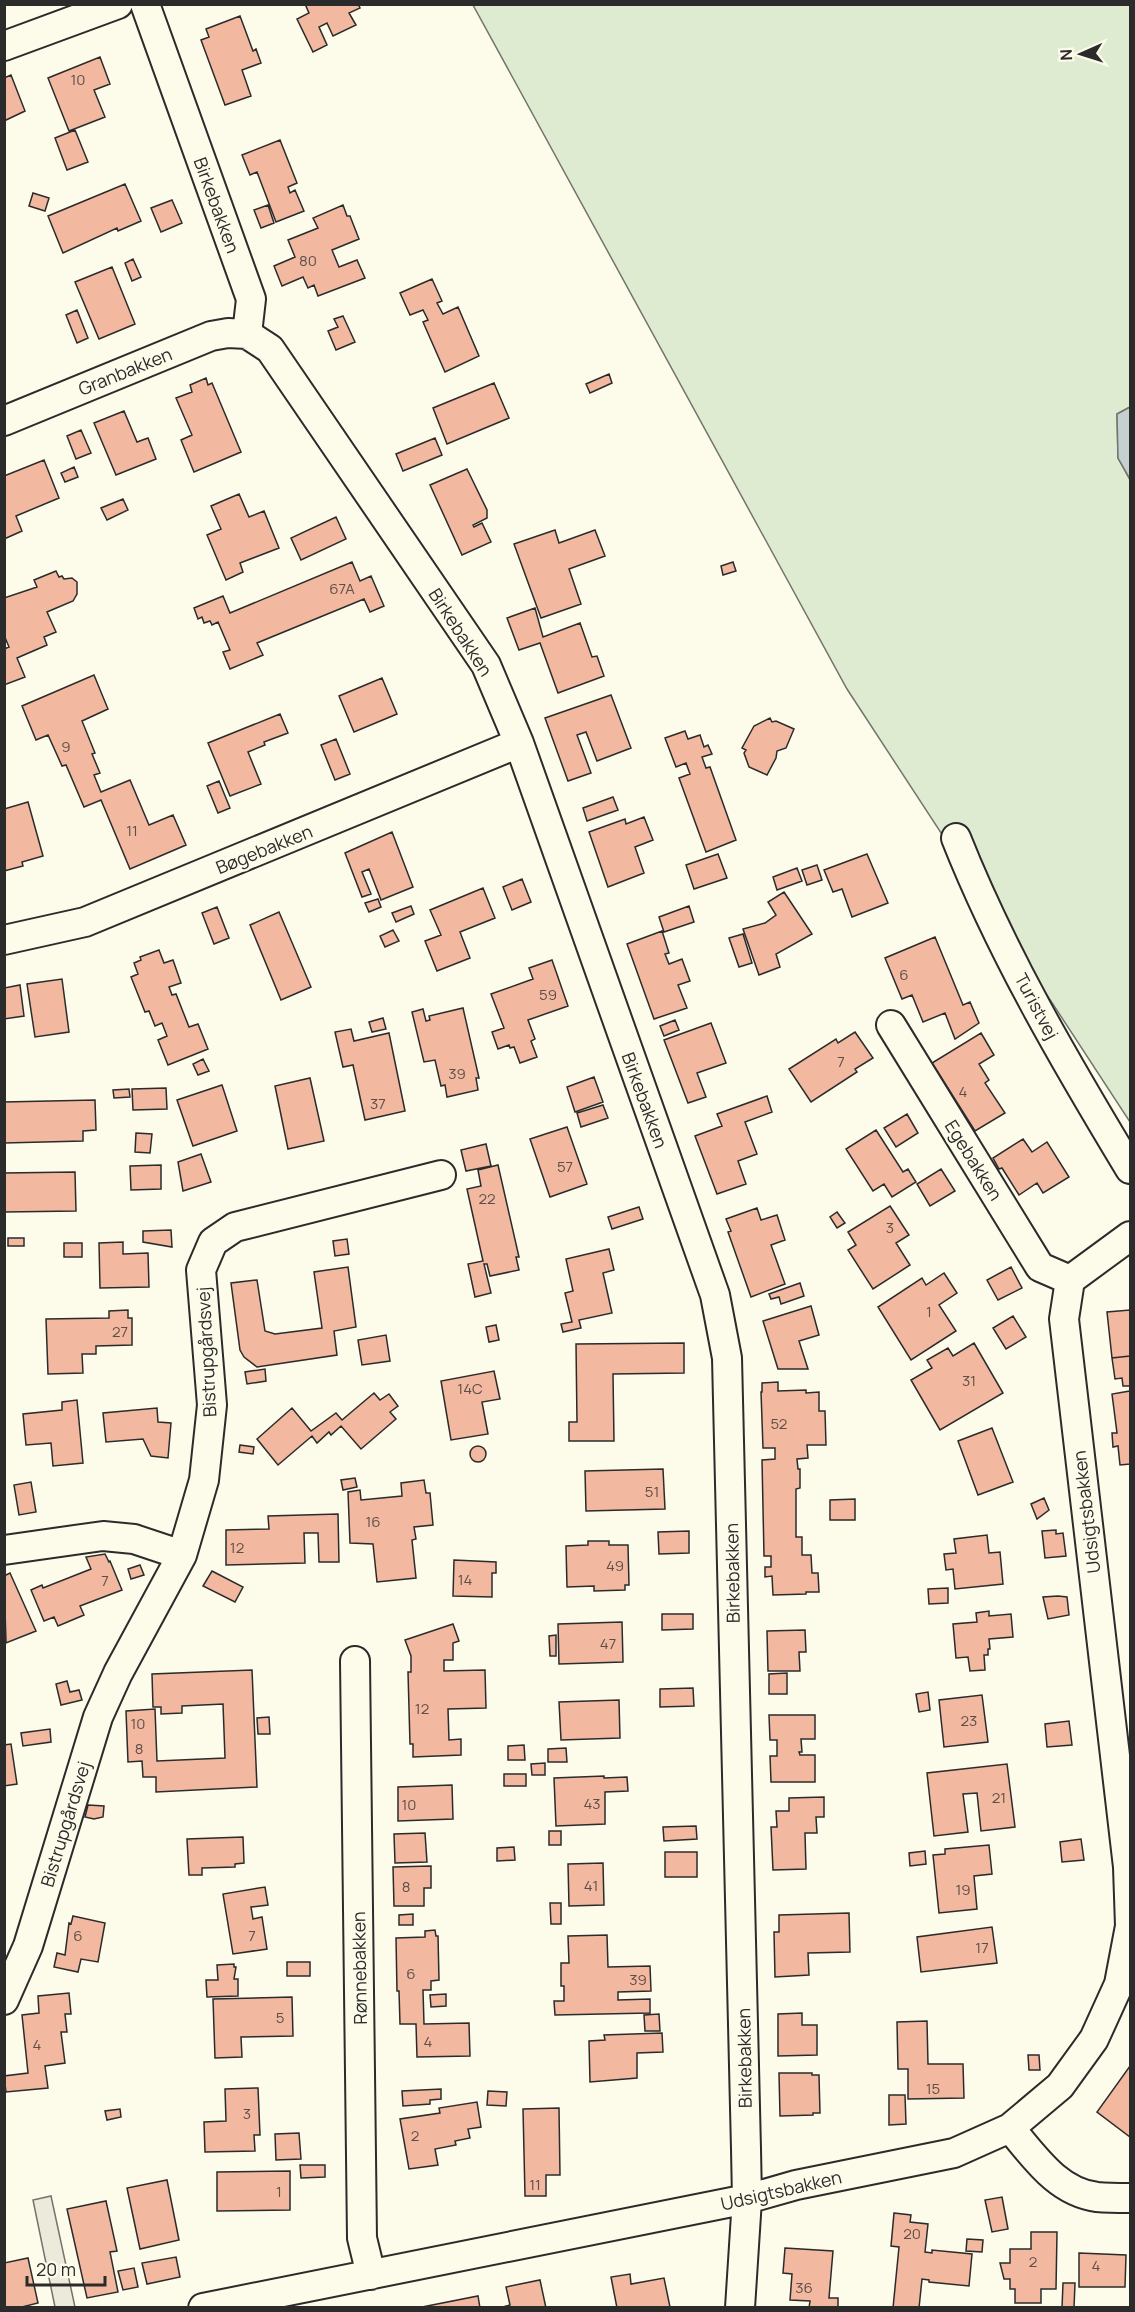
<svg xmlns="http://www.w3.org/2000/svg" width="1135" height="2312" font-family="Manrope,sans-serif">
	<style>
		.green { fill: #deebd1; stroke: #74746e; stroke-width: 1.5 }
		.parking { fill: #eceadb; stroke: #74746e; stroke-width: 1.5 }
		.water { fill: #c7d0d0; stroke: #74746e; stroke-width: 1.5 }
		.building { fill: #f2b8a0; stroke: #2b2b2b; stroke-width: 1.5 }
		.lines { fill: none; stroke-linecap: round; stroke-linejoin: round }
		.minor-casing { stroke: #2b2b2b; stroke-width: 32 }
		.minor { stroke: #fdfbea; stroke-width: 28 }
		.labels { text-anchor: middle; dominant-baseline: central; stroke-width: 4.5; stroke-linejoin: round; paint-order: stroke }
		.number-label { font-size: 15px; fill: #5d4e48 }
		.street-label { font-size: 18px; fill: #2b2b2b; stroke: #fdfbea }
	</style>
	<rect width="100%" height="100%" fill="#fdfbea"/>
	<!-- green -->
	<path class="green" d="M473 5H1130V407L1117 414 1118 458 1130 480V1122L847 689Z"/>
	<!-- parking -->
	<path class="parking" d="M51 2196 75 2307H55L33 2200Z"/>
	<!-- water -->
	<path class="water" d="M1130 407V479L1118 458 1117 414Z"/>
	<!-- building -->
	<path class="building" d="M305 4H358L360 8 349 13 356 25 333 36 327 23 319 27 327 45 313 52 297 19 309 13Z
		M240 16 253 51 256 49 261 63 242 70 251 96 225 105 201 40 209 37 206 29Z
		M100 57 110 84 94 90 105 117 69 131 48 78Z
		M11 75 25 111 4 121V78Z
		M75 130 88 162 67 170 55 138Z
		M280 140 297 183 288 187 290 193 295 190 304 211 276 222 257 172 250 175 242 155Z
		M125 184 141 221 118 231 117 228 63 253 48 216Z
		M33 193 49 198 45 211 29 206Z
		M172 200 182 223 161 232 151 208Z
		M268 205 274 223 261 228 254 210Z
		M343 205 347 216H350L359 239 332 250 339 267 357 260 365 278 318 296 314 285 308 288 303 277 282 286 274 266 295 257 288 240 318 228 313 218Z
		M133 259 141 277 132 281 125 263Z
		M112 267 135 324 99 339 75 282Z
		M432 279 442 301 437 303 443 314 458 307 479 356 445 372 423 322 428 320 423 310 410 315 400 293Z
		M77 310 88 338 77 343 66 315Z
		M343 316 355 342 336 350 328 331 338 327 334 319Z
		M609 374 612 383 590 393 586 384Z
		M206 378 208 385 212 383 241 452 194 472 181 440 192 435 176 398 192 392 190 385Z
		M494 383 509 418 447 444 433 408Z
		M124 411 137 442 148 438 156 459 116 475 94 423Z
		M81 430 91 453 76 459 67 436Z
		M435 438 442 455 403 471 396 454Z
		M44 460 59 498 16 516 22 531 4 539V476Z
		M74 467 78 477 65 482 61 473Z
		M467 469 487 510V518L473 525 474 527 482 523 491 542 462 555 430 485Z
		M239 494 249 517 264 511 279 548 240 563 243 572 226 580 207 535 221 529 211 506Z
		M123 499 128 510 107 520 101 508Z
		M336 517 346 539 301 560 291 538Z
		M555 530 559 543 595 530 605 556 569 569 581 604 541 618 514 544Z
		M352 562 360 581 371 576 384 606 370 612 364 599 257 643 263 655 230 669 223 652 230 650 218 622 212 625 210 621 204 623 202 617 198 619 194 608 223 596 230 613Z
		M733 562 736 571 723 575 721 566Z
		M56 571 59 577 62 576 64 579 72 578 77 582V594L73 601 47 612 56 632 44 637 47 645 17 658 25 677 4 685V649L9 647 4 635V598L37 587 34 580Z
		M535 608 543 637 580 623 592 657 597 656 604 676 558 693 540 643 519 650 507 618Z
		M94 675 108 709 82 721 95 753 92 754 100 773 94 775 101 792 130 780 149 825 173 815 186 845 130 869 101 800 84 807 66 765 62 766 48 735 36 740 22 706Z
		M382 678 397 714 354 732 339 696Z
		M611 695 631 748 597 761 586 732 577 735 591 773 568 781 545 718Z
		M280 714 288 733 264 742 265 745 248 752 261 784 230 796 208 743Z
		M770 718 772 722 776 721 794 729 786 748 777 751 776 758 767 775 749 767 744 753 746 750 742 748 754 726Z
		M685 731 688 739 700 735 704 747 708 745 712 754 702 757 706 768 710 767 736 840 706 852 679 778 690 774 686 763 676 767 665 738Z
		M336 739 350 774 335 780 321 745Z
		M219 781 230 808 218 813 207 786Z
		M613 797 618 810 587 821 583 808Z
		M28 802 43 856 22 862 23 866 4 871V809Z
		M644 817 653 840 635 847 644 873 608 887 589 832 625 819 626 824Z
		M392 832 413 887 381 900 369 869 362 872 371 894 362 897 345 853Z
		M718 854 727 878 694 889 686 865Z
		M867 854 888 903 852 917 842 889 833 892 824 870Z
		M817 865 822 880 807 885 802 870Z
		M797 868 802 881 777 890 773 877Z
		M522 879 531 902 512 910 503 887Z
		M483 888 495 918 460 932 470 958 437 971 425 941 441 935 430 910Z
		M784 892 812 934 776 954 780 967 759 975 743 929 765 923 776 915 768 902Z
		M378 899 381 907 369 912 365 903Z
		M411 906 414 914 396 922 392 913Z
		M689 906 694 922 664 932 659 917Z
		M217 907 229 938 214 944 202 913Z
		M279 912 311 987 281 1000 250 925Z
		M393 930 399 941 385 947 380 936Z
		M662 931 669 953 665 954 669 964 682 959 690 981 678 985 687 1008 654 1019 627 944Z
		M743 934 752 963 739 967 729 938Z
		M935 937 963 1005 970 1002 979 1023 955 1039 945 1013 923 1022 912 995 902 999 885 958Z
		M159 950 164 963 173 960 181 983 169 987 172 995 176 994 189 1027 198 1024 208 1049 168 1065 158 1040 167 1036 162 1023 155 1026 149 1011 145 1012 131 977 138 974 134 963 141 960 140 957Z
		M552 960 568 1006 528 1020 535 1039 531 1041 537 1057 520 1063 514 1047 510 1048 509 1045 498 1049 492 1032 504 1028 491 994 533 979 529 968Z
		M62 979 69 1032 35 1037 27 984Z
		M20 985 24 1016 4 1019V988Z
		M463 1008 479 1078H476L478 1090 447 1097 445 1085 441 1086 435 1060 424 1062 412 1012 423 1009 426 1021 430 1020 429 1016Z
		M383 1018 386 1029 372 1032 369 1022Z
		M675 1020 679 1030 664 1036 660 1026Z
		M711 1023 726 1063 697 1073 706 1097 688 1103 664 1040Z
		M351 1029 354 1041 389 1033 405 1111 365 1120 353 1065 343 1067 335 1032Z
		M855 1032 873 1058 855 1069 857 1072 811 1102 789 1069 836 1039 838 1043Z
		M981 1033 994 1055 979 1064 989 1080 985 1083 1005 1113 975 1131 932 1063Z
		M203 1059 209 1071 198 1075 193 1064Z
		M594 1077 603 1102 575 1112 567 1087Z
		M310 1078 324 1141 288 1149 275 1086Z
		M222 1085 237 1131 193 1146 177 1100Z
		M166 1088 167 1109 133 1110 132 1089Z
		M129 1089 130 1097 114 1098 113 1090Z
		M767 1096 772 1112 745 1122 757 1154 738 1161 746 1184 717 1194 695 1136 722 1126 717 1114Z
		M95 1100 96 1130 83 1131V1141L4 1143V1102Z
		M603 1105 608 1118 581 1127 577 1113Z
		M907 1114 918 1133 896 1147 884 1128Z
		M567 1127 587 1184 550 1197 530 1139Z
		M876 1130 903 1172 908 1169 916 1182 892 1197 884 1184 873 1191 846 1149Z
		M136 1133 152 1134 150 1153 135 1152Z
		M1023 1139 1032 1152 1047 1142 1069 1177 1043 1193 1037 1183 1019 1195 1002 1168 999 1169 993 1158Z
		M486 1144 491 1166 466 1171 461 1150Z
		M201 1154 211 1182 183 1191 178 1162Z
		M161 1165V1189L131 1190 130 1166Z
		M498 1165 519 1257H516L519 1270 490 1276 487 1264H484L491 1293 475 1297 468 1264 483 1261 467 1189 481 1186 478 1170Z
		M941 1169 955 1191 930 1206 917 1184Z
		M75 1172 76 1211 4 1212V1173Z
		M890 1206 909 1235 896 1243 910 1265 873 1289 848 1250 856 1245 848 1232Z
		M639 1207 643 1219 612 1229 608 1217Z
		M757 1208 761 1220 777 1215 785 1240 771 1245 785 1284 751 1297 728 1232 731 1231 726 1219Z
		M837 1212 845 1223 837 1228 830 1217Z
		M171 1230 172 1247 143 1242V1231Z
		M8 1238H24V1246H8Z
		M347 1239 349 1254 335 1256 333 1241Z
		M123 1242V1254L148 1253 149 1287 100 1288 99 1243Z
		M64 1243H82V1257H64Z
		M609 1249 614 1270 603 1273 612 1313 579 1320 581 1328 563 1332 561 1324 572 1322 565 1293 573 1291 566 1259Z
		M348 1267 356 1327 334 1331 337 1355 257 1367 244 1357 240 1350 231 1283 257 1280 265 1331 275 1334 322 1328 314 1272Z
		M1011 1267 1022 1288 998 1300 987 1280Z
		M944 1273 957 1293 939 1305 956 1331 911 1360 878 1307 922 1278 926 1285Z
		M800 1283 804 1296 781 1304 779 1297 771 1299 769 1294Z
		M811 1306 819 1335 799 1341 808 1369H778L763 1321Z
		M128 1310V1318H132V1345L96 1346V1354H82L83 1373 48 1374 46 1319 109 1318V1311Z
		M1130 1310V1356L1112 1358 1107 1312Z
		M1013 1316 1026 1337 1006 1349 993 1328Z
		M496 1325 499 1340 489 1342 486 1327Z
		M386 1335 390 1361 362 1365 358 1340Z
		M684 1343V1373L613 1374 614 1441H569V1422H577L576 1344Z
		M974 1343 1003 1393 940 1430 911 1380 932 1368 927 1360 948 1348 953 1356Z
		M1130 1356V1386H1123L1122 1378 1115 1379 1112 1358Z
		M265 1369 266 1381 247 1384 245 1372Z
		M494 1371 500 1399 482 1402 488 1434 451 1440 441 1381Z
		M778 1382V1391L806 1390V1393L819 1392V1411H825L826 1445H807L808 1458 797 1459 798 1469H800V1488L796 1489V1537H802V1555H811L812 1573H818L819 1592H806V1594L773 1595 772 1576 765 1577V1567H771V1556H764L762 1460 775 1459V1448H763L761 1392H762V1383Z
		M1130 1391V1464L1120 1465 1118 1446 1113 1447 1112 1433H1117L1112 1394Z
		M374 1393 380 1400 389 1394 398 1406 390 1412 396 1419 361 1449 341 1426 331 1435 329 1432 317 1443 312 1436 278 1465 257 1439 292 1408 311 1431 336 1413 342 1420Z
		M77 1400 83 1463 53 1466 51 1443 26 1445 23 1414 62 1410V1402Z
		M157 1408 158 1422 171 1423 168 1458 151 1456 143 1439 106 1442 103 1413Z
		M992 1428 1013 1482 978 1495 958 1441Z
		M240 1445 254 1447 253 1454 239 1452Z
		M470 1454a8 8 0 1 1 16 0a8 8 0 1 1-16 0Z
		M663 1469 665 1509 586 1511 585 1471Z
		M355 1478 357 1487 343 1490 341 1480Z
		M424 1480 426 1493H430L433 1525 414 1527 416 1539 412 1540 416 1578 377 1582 373 1544 350 1543 348 1492 360 1490 361 1500 402 1496 401 1483Z
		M31 1482 36 1512 19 1515 14 1485Z
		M1044 1498 1049 1510 1037 1519 1031 1504Z
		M855 1499V1520H830V1500Z
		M338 1514 339 1562H319L318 1533H304L305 1563 226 1565V1530L269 1529 268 1516Z
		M1056 1530V1534L1063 1533 1066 1556 1045 1558 1042 1531Z
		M689 1531V1553L659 1554 658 1532Z
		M987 1535 989 1553 1000 1552 1003 1584 955 1589 953 1569 946 1570 944 1554 956 1553 954 1539Z
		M588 1541H609V1545H628L629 1585H625V1590L594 1591V1586L567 1587 566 1546 588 1545Z
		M105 1554 109 1562 110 1561 122 1590 80 1606 84 1615 58 1626 54 1617 44 1621 31 1590 42 1585 43 1588 91 1569 86 1557Z
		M454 1560 496 1562V1573H492V1597L453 1596Z
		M140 1565 144 1575 131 1579 128 1569Z
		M212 1571 243 1587 235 1602 203 1586Z
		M10 1573 36 1631 6 1643 4 1576Z
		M948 1588V1603L929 1604 928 1589Z
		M1058 1596 1067 1597 1069 1615 1048 1619 1043 1597Z
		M989 1611V1616L1011 1614 1013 1637 989 1639 990 1649H988V1655H984L985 1670 970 1671 968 1657 956 1658 953 1624 977 1622 976 1613Z
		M662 1614H693V1629L662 1630Z
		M622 1622 623 1662 559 1664 558 1624Z
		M453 1624 459 1641 453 1643V1660H444V1671L485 1670 486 1708 448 1709 449 1740 461 1739V1755L413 1757V1744H410L408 1672H411V1656L405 1640Z
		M805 1630 806 1652H799L800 1671H768L767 1631Z
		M556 1635V1656H550L549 1636Z
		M252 1670 257 1787 156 1792V1777H143L142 1761 128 1762 126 1711 155 1709 157 1761 225 1758 223 1704 182 1706V1713L161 1714V1707H153L152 1674Z
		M787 1673V1694H769V1674Z
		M67 1681 70 1692 79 1690 82 1700 61 1705 56 1684Z
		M693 1688 694 1706 660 1707V1689Z
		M928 1692 930 1710 919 1712 916 1694Z
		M982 1695 988 1742 944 1747 939 1700Z
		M619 1700 620 1738 561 1740 559 1702Z
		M769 1715H815V1739H801L802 1752H799L800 1755H815V1782H771L770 1756H777V1740H770Z
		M269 1717 270 1734H258L257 1718Z
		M1069 1721 1072 1745 1047 1747 1045 1724Z
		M50 1729 51 1742 23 1746 21 1733Z
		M11 1744 17 1784 4 1786V1745Z
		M524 1745 525 1760H508V1746Z
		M566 1748 567 1762H548V1749Z
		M545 1763V1775H532L531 1764Z
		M1007 1764 1015 1827 981 1831 977 1793 963 1794 968 1832 934 1836 927 1773Z
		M504 1774H526V1786H504Z
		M604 1776V1778L627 1777 628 1791 605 1792V1824L556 1826 554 1778Z
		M452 1785 453 1819 398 1821V1787Z
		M824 1797V1817H816L817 1833H805L806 1869 773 1870 771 1827H777L776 1811H789V1798Z
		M88 1805 104 1806 103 1817 94 1819 85 1817Z
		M696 1826 697 1839 664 1841 663 1827Z
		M549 1831H561V1845H549Z
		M425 1833 427 1862 395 1863 394 1834Z
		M243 1837 244 1863 235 1864V1867L202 1868V1875H189L187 1839Z
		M1081 1839 1084 1860 1062 1862 1060 1842Z
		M989 1845 992 1874 974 1876 977 1909 939 1913 933 1855 945 1854V1849Z
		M514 1847 515 1860 497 1861V1848Z
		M925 1851 926 1864 910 1866 909 1853Z
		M665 1852H697V1877H665Z
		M603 1863 604 1905 569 1906 568 1864Z
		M431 1866V1888H424V1906H394L393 1867Z
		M265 1887 268 1905 251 1907 253 1919 262 1917 267 1949 233 1954 223 1894Z
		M550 1903H561V1924H551Z
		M849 1913 850 1952 808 1953 809 1975 775 1977 774 1932H779V1915Z
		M413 1914V1925H399V1915Z
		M73 1916 105 1923 98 1962 81 1959 78 1972 54 1967 57 1953 65 1955 69 1923 71 1924Z
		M992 1927 997 1963 921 1972 917 1937Z
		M435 1930 436 1936H438L439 1980 431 1981V1990H423L424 2024 469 2023 470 2056 417 2057 416 2024H400L399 1991H397L396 1938 425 1937V1931Z
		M607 1935 608 1967 650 1966 651 1991 618 1992V2000L650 1999V2013L555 2015 554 2001H564V1986H561V1963H569L568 1936Z
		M287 1962H310V1976H287Z
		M234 1964V1967H236L234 1979H238V1996L207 1997 206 1980H218L217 1965Z
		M69 1993 71 2014H65L67 2032H61L65 2063 45 2066 48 2088 6 2092 4 2076 28 2073 22 2015 39 2013 38 1996Z
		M446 1994V2006L431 2007 430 1995Z
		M292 1997 293 2036 241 2037 242 2057 215 2058 213 1999Z
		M802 2013V2025H817V2055L778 2056V2014Z
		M659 2014 660 2031H645L644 2015Z
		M927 2021 928 2064H963L964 2098 908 2099V2069H898L897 2022Z
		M662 2033 663 2052 637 2053V2078L590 2082 589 2041 605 2040 604 2035Z
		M1028 2055H1039L1040 2070H1029Z
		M1130 2066V2137L1097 2112Z
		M779 2073H812V2075H819L820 2113H813V2115L780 2116Z
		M258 2088 260 2135H254L255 2151 205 2152 204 2122 226 2121 225 2089Z
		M441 2089V2099L430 2100V2104L403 2106 402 2091Z
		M488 2091 507 2092 506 2106 487 2105Z
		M889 2095H905L906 2124 889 2125Z
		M477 2102 481 2127 468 2129 470 2138 455 2141 456 2145 435 2149 438 2165 409 2169 400 2119 440 2113 439 2108Z
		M559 2108 560 2175H546V2196H525L523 2109Z
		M120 2109 121 2117 107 2120 105 2111Z
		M299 2133 301 2159 276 2160 275 2134Z
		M300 2165H325V2177L301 2178Z
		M290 2171V2210L217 2211V2172Z
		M167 2180 179 2240 140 2249 127 2188Z
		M1002 2197 1008 2229 992 2232 985 2200Z
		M106 2201 117 2251 110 2252 118 2292 87 2298 67 2209Z
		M894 2213 911 2215 910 2222 928 2224 925 2252 932 2253V2250L972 2254 969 2286 929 2282V2280L922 2279 919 2308H893L899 2247 891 2246Z
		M1031 2232H1057L1056 2289H1041V2303H1015V2289H1010V2279H1004L1000 2263H1010V2249H1031Z
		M967 2239 983 2240 982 2252 966 2251Z
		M785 2248 833 2251 829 2298H838V2308H809L810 2301 790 2300 792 2274 783 2273Z
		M1079 2253 1126 2255 1125 2287H1079Z
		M176 2257 180 2277 147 2284 142 2263Z
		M28 2258 38 2303 18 2308H4V2263Z
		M134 2268 138 2287 123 2290 118 2271Z
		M630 2274 631 2284 664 2278 670 2307 617 2308 611 2277Z
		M540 2280 546 2308H499L510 2305 506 2287Z
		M1063 2283H1075L1074 2308H1062Z
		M478 2296 480 2308H417Z"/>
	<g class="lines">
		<!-- minor casing -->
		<g class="minor-casing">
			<path id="minor" d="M145 4 251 299 247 334 270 349 486 665 519 743 715 1295 727 1358 746 2149 747 2199 740 2308
				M4 46 118 4
				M4 421 211 336 228 333 247 334
				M956 838C1002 954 1066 1063 1130 1169
				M4 940 85 922 519 743
				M891 1025 1040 1267 1070 1280
				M4 1550 103 1536 134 1539 182 1555
				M355 1661 362 2238 371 2275
				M4 2000 28 1946 98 1717 118 1673 182 1555 204 1480 212 1405 201 1270 213 1242 235 1227 441 1175
				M1010 2128C1034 2156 1057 2192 1097 2197 1108 2198 1120 2198 1130 2198
				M203 2308 747 2199 796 2185 954 2153 1010 2128 1060 2086 1094 2039 1119 1984 1130 1926 1128 1867 1064 1319 1070 1280 1130 1236"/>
		</g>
		<!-- minor -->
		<use href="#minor" class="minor"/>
	</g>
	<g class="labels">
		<!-- number labels -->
		<g class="number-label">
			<text x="78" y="79">10</text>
			<text x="308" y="260">80</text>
			<text x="342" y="588">67A</text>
			<text x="66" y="746">9</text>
			<text x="132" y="830">11</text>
			<text x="904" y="974">6</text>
			<text x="548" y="994">59</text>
			<text x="841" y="1061">7</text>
			<text x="457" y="1073">39</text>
			<text x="963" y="1091">4</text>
			<text x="378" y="1103">37</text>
			<text x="565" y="1166">57</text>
			<text x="487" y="1198">22</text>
			<text x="890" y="1227">3</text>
			<text x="929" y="1311">1</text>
			<text x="120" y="1331">27</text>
			<text x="969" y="1380">31</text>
			<text x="470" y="1388">14C</text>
			<text x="779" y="1423">52</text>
			<text x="652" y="1491">51</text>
			<text x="373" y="1521">16</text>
			<text x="237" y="1547">12</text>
			<text x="615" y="1565">49</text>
			<text x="465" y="1579">14</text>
			<text x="105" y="1580">7</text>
			<text x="608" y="1643">47</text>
			<text x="422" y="1708">12</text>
			<text x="969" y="1720">23</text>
			<text x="138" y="1723">10</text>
			<text x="139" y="1748">8</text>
			<text x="999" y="1797">21</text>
			<text x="592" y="1803">43</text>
			<text x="409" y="1804">10</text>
			<text x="591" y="1885">41</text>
			<text x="406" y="1886">8</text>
			<text x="963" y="1889">19</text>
			<text x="78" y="1935">6</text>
			<text x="252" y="1935">7</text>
			<text x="982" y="1947">17</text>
			<text x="411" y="1973">6</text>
			<text x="638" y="1979">39</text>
			<text x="280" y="2017">5</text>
			<text x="428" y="2041">4</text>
			<text x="37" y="2044">4</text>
			<text x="933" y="2088">15</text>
			<text x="247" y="2113">3</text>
			<text x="415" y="2135">2</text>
			<text x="535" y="2184">11</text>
			<text x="279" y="2191">1</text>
			<text x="912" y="2233">20</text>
			<text x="1033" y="2261">2</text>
			<text x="1096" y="2265">4</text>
			<text x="804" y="2287">36</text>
		</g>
		<!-- street labels -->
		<g class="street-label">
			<text transform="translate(217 205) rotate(70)">Birkebakken</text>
			<text transform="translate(125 371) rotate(-22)">Granbakken</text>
			<text transform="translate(461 632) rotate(57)">Birkebakken</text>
			<text transform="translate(264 849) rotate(-22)">Bøgebakken</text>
			<text transform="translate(1037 1006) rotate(62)">Turistvej</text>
			<text transform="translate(645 1100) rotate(70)">Birkebakken</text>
			<text transform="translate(974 1160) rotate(58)">Egebakken</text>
			<text transform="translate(206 1352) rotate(-93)">Bistrupgårdsvej</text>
			<text transform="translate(1086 1512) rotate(-97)">Udsigtsbakken</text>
			<text transform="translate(732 1573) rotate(-91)">Birkebakken</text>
			<text transform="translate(65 1824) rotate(-73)">Bistrupgårdsvej</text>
			<text transform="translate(359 1968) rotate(-91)">Rønnebakken</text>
			<text transform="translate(744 2058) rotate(-91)">Birkebakken</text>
			<text transform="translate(781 2190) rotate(-13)">Udsigtsbakken</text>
		</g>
	</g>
	<!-- border -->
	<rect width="1135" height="2312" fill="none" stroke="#2b2b2b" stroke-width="12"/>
	<!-- north arrow -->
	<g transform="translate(1081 54) rotate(267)" stroke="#fdfbea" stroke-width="4.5" paint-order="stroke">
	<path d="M0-4.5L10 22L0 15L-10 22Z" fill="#2b2b2b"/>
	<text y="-9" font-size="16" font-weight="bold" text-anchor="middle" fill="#2b2b2b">N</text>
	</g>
	<!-- scale -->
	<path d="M27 2276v9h78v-9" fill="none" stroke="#2b2b2b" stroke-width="3"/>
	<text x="36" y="2276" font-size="18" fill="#2b2b2b" stroke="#fdfbea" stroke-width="4.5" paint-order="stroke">20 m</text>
</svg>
